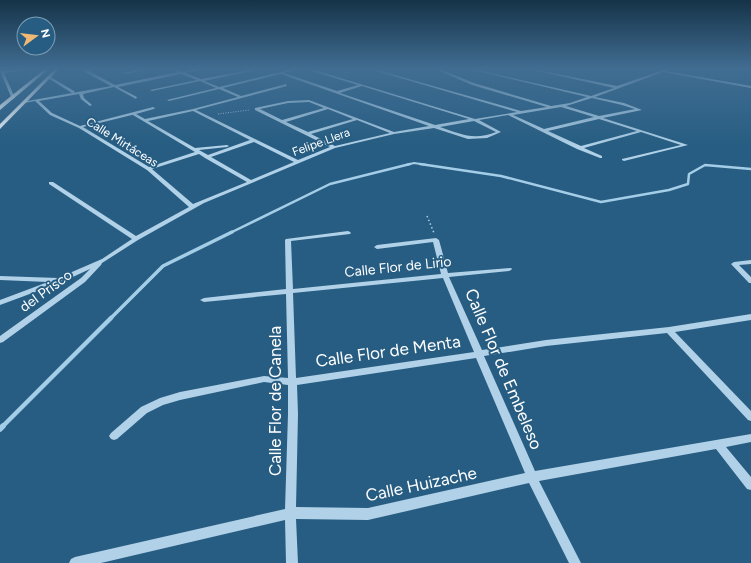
<svg xmlns="http://www.w3.org/2000/svg" width="751" height="563" font-family="Figtree,sans-serif">
	<style>
		.lines { fill: none; stroke-linecap: round; stroke-linejoin: round }
		.stream-far4 { stroke: #a4cde7; stroke-width: 2 }
		.stream-far3 { stroke: #a4cde7; stroke-width: 2.5 }
		.stream-far2 { stroke: #a4cde7; stroke-width: 3.5 }
		.stream-far1 { stroke: #a4cde7; stroke-width: 4.5 }
		.stream { stroke: #a4cde7; stroke-width: 5.5 }
		.path-far1 { stroke: #b0d1e7; stroke-width: 1; stroke-dasharray: 1 1.5; stroke-linecap: butt }
		.path { stroke: #b0d1e7; stroke-width: 1.5; stroke-dasharray: 1.5 2.5; stroke-linecap: butt }
		.minor { fill: #b0d1e7; fill-rule: evenodd }
		.major { fill: #f1f8fd; fill-rule: evenodd }
		.labels { text-anchor: middle; dominant-baseline: central; stroke-width: 4; stroke-linejoin: round; paint-order: stroke }
		.far-street-label { font-size: 12px; fill: #fff; stroke: #275d82 }
		.street-label { font-size: 14px; fill: #fff; stroke: #275d82 }
		.near-street-label { font-size: 17px; fill: #fff; stroke: #275d82 }
	</style>
	<rect width="100%" height="100%" fill="#275d82"/>
	<g class="lines">
		<!-- stream-far4 -->
		<path class="stream-far4" d="M406 165 414 163 427 165"/>
		<!-- stream-far3 -->
		<path class="stream-far3" d="M420 164 501 176 601 202 669 190 688 184 689 174 705 165 751 169
			M230 233 330 184 410 164"/>
		<!-- stream-far2 -->
		<path class="stream-far2" d="M110 319 163 266 232 232"/>
		<!-- stream-far1 -->
		<path class="stream-far1" d="M2 427 111 318"/>
		<!-- stream -->
		<path class="stream" d="M0 429 3 426"/>
		<!-- path-far1 -->
		<path class="path-far1" d="M346 73 361 69
			M218 114 249 110"/>
		<!-- path -->
		<path class="path" d="M427 216 434 233"/>
		<!-- minor -->
		<path class="minor" d="M31 68H37L4 73 15 98 12 99 0 71Z
			M80 68 87 70 105 68 104 69 89 71 115 85 178 72 169 69V68L182 72 205 68V69L185 73 201 79 261 68H265L204 81 219 87 280 72 301 68H308L475 119 517 112 366 68H370L521 111 547 107 472 85 433 68H437L474 83 551 106 570 103 587 97 465 68H469L591 96 614 88 524 68H528L617 86 669 68H672V69L666 71 751 86V88L663 72 595 97 624 103 642 110 603 118 688 145 624 161 622 160V159L681 145 641 132 584 148 602 156V158H600L577 149 508 115 479 120 501 132 487 138 468 139 434 128 394 134 335 148 204 203 138 240 102 263 101 265 85 282 3 342 0 343V336L81 278 90 269 62 282 0 305V300L48 282 0 280V276L58 278 102 259 132 239 49 184V182H53L136 236 189 207 147 170 79 128 50 115 35 101 24 103 22 102 111 86 85 72ZM304 68 305 69 358 85 337 91 284 73ZM181 74 197 80 150 90 152 91 200 81 216 88 167 100 169 101 219 89 238 97 193 109 145 119 136 114 154 109 155 108 153 107 80 126 52 113 39 101 79 94 81 99 90 106 92 105 84 98 83 94 114 87 136 99 137 97 118 87ZM281 74 429 126 394 132 309 100 288 101 255 108V110L330 147 298 160 196 110 287 86 286 84 241 96 223 88ZM362 86 469 119 435 125 340 93ZM592 98 622 105 635 109 599 116 566 106ZM309 102 324 108 282 120 260 109 288 103ZM561 107 594 117 544 129 513 115ZM328 109 353 119 308 132 286 122ZM193 111 250 140 208 155 199 150 227 147 229 146 227 145 195 148 148 121ZM132 115H133L195 152 149 167 83 127ZM599 119 637 131 581 146 548 131ZM357 120 390 133 335 146 311 134ZM474 121 496 132C473 141 461 134 440 127ZM254 142 294 162 251 180 211 157ZM199 154 205 158 247 182 193 204 152 169Z
			M152 68H157L125 74 123 73Z
			M49 76 74 91 75 92 72 93 48 78Z
			M348 231 350 232 351 233 350 234 291 241 293 289 441 274 433 242 377 249 374 247 377 245 436 238 439 240 448 273 511 268 512 269 511 270 509 271 449 277 482 350 546 340 669 327 751 314V320L675 332 751 411V421L748 420 667 333 546 346 484 356 535 471 751 434V442L726 447 751 477V490L747 489 716 449 539 481 581 563H569L529 483 368 520 296 519 298 563H286L285 520 101 563H69L71 559 75 557 285 509 288 414V385L264 382 180 400 163 405 147 413 117 439 114 440 111 439 109 436 111 433 141 407 160 398 180 392 264 376 288 378 286 294 204 302 200 300 204 298 286 289 285 240 286 239ZM443 278 474 352 296 378 293 293ZM476 358 525 473 368 508 296 507 298 414 297 385Z
			M751 260V264L739 265 751 277V283H749L731 264 734 262Z"/>
		<!-- major -->
		<path class="major" d="M46 68H50L0 110V105Z
			M56 68H60L0 129V124Z"/>
	</g>
	<!-- sky -->
	<linearGradient id="sky" x2="0" y2="1"><stop stop-color="#153348"/><stop offset="0.47" stop-color="#416d92"/><stop offset="1" stop-color="#416d92" stop-opacity="0"/></linearGradient>
	<rect width="751" height="146" fill="url(#sky)"/>
	<g class="labels">
		<!-- far-street labels -->
		<g class="far-street-label">
			<text transform="translate(122 142) rotate(32)">Calle Mirtáceas</text>
			<text transform="translate(321 142) rotate(-20)">Felipe Llera</text>
		</g>
		<!-- street labels -->
		<g class="street-label">
			<text transform="translate(398 267) rotate(-6)">Calle Flor de Lirio</text>
			<text transform="translate(46 291) rotate(-36)">del Prisco</text>
		</g>
		<!-- near-street labels -->
		<g class="near-street-label">
			<text transform="translate(388 351) rotate(-8)">Calle Flor de Menta</text>
			<text transform="translate(504 369) rotate(67)">Calle Flor de Embeleso</text>
			<text transform="translate(275 401) rotate(-90)">Calle Flor de Canela</text>
			<text transform="translate(421 484) rotate(-12)">Calle Huizache</text>
		</g>
	</g>
	<!-- north arrow -->
	<g transform="translate(36 36) rotate(75)"><circle r="19" fill="#275d82" stroke="#7d9eb4"/>
	<path d="M0-3L7 15L0 10L-7 15Z" fill="#efb975"/>
	<text y="-6" font-size="11" font-weight="bold" text-anchor="middle" fill="#ffffff">N</text>
	</g>
</svg>
